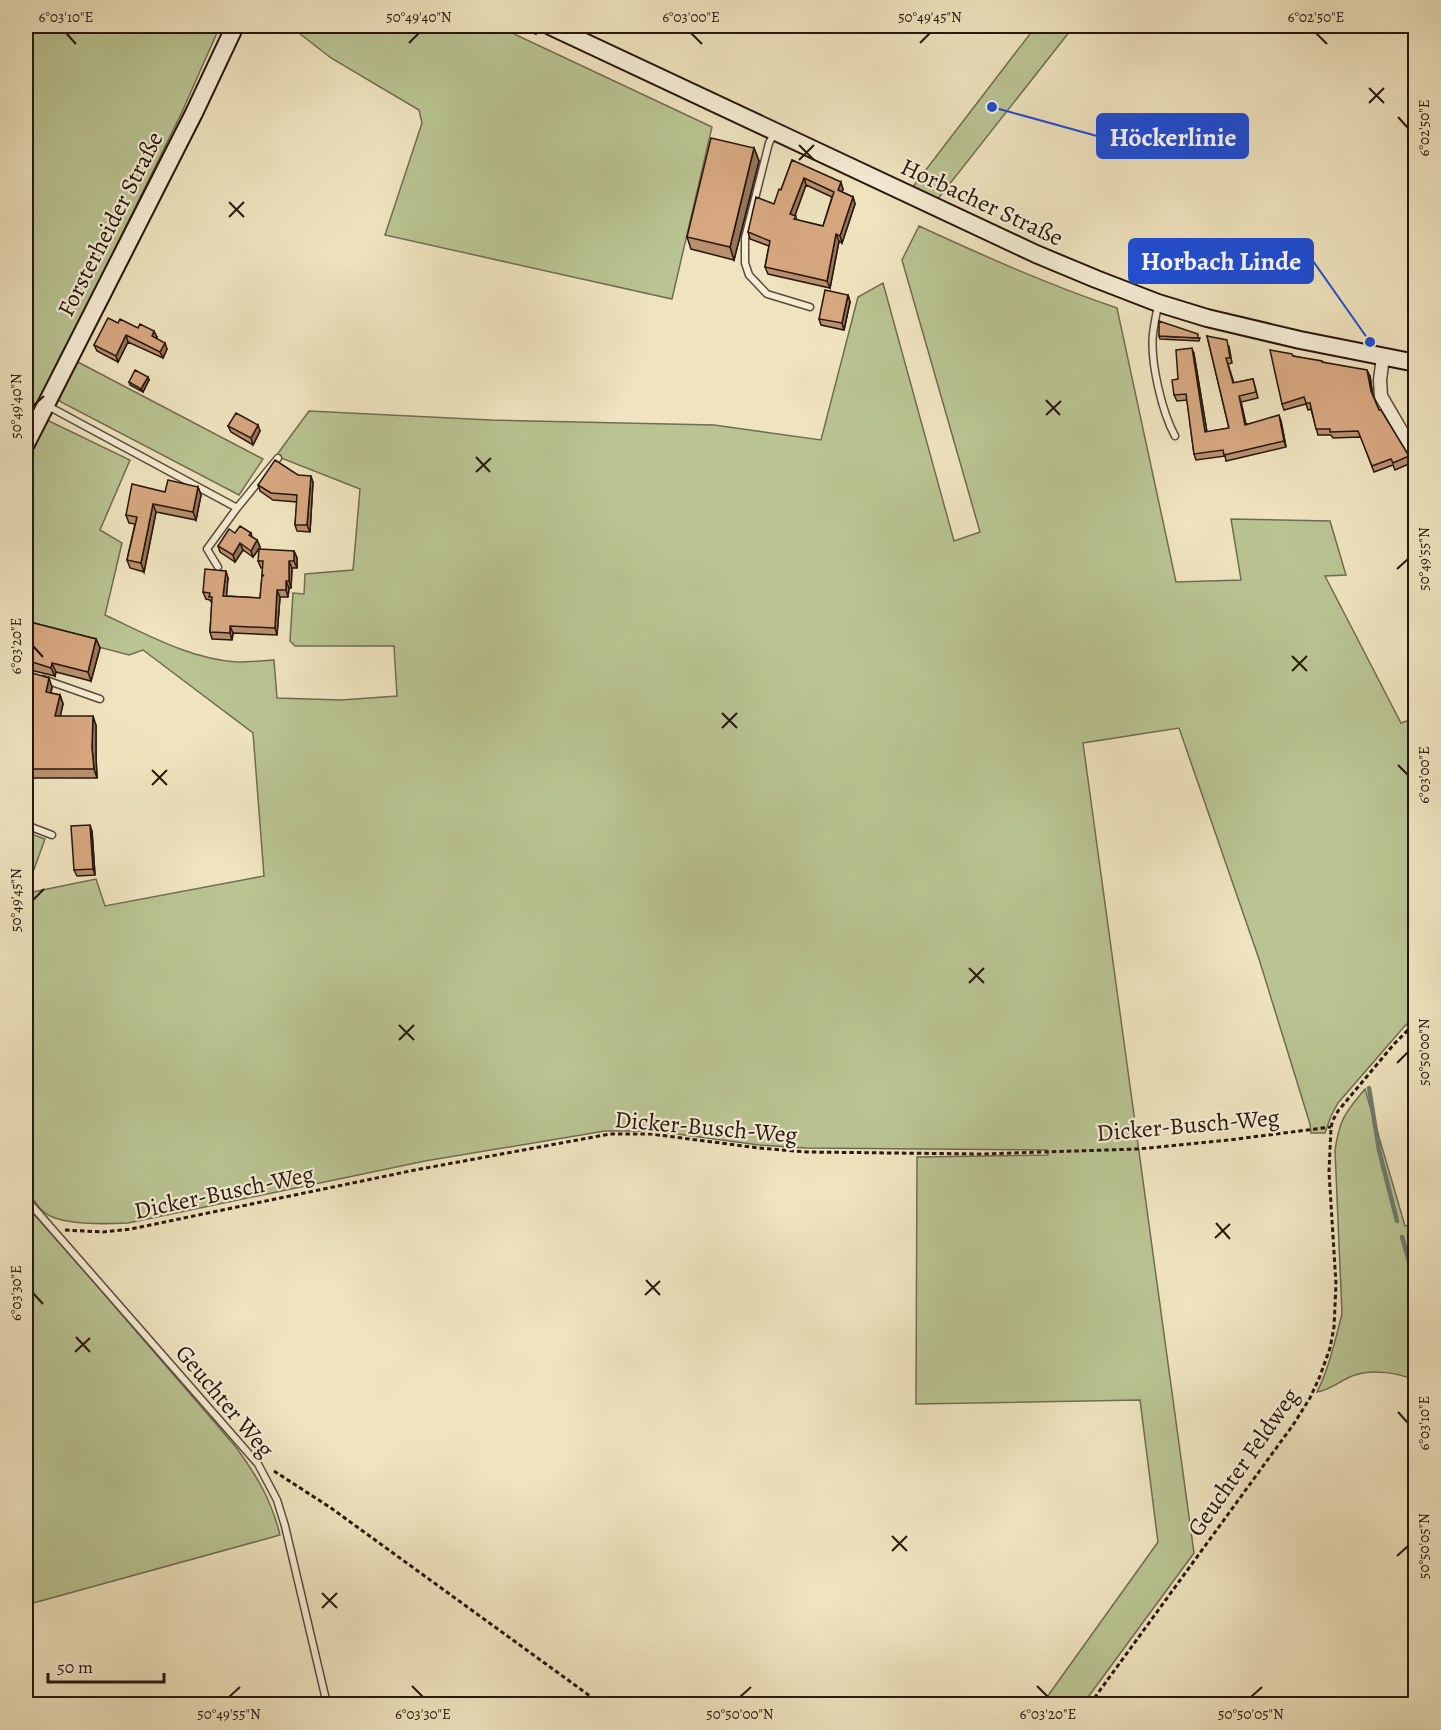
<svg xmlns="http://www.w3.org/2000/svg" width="1441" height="1730" font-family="Alegreya,serif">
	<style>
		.green { fill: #b9c492; stroke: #706d50; stroke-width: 1.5 }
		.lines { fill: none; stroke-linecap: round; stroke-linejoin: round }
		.stream { stroke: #6c7b6e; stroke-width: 4.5 }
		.lane-casing { stroke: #5a4a3b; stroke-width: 9 }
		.street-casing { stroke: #5a4a3b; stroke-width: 15 }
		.secondary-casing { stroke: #28160f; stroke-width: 20 }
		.path { stroke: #28160f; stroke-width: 3; stroke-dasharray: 4.5 3; stroke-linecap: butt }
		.lane { stroke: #f5edd5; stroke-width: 6 }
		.street { stroke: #f5edd5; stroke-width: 12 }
		.secondary { stroke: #f5edd5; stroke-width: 16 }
		.wall { fill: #b9906e; stroke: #28160f; stroke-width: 1.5; fill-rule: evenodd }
		.shaded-wall { fill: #96765a; stroke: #28160f; stroke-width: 1.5 }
		.building { fill: #d7a880; stroke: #28160f; stroke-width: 1.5; fill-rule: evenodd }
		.ticks { fill: none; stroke: #28160f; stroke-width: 2 }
		.labels { text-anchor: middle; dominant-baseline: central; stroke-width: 4.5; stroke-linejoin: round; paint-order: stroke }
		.street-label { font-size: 24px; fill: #28160f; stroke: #f5edd5 }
		.leader { fill: none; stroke: #1d4ed8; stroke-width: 2 }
		.callout-dot { fill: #1d4ed8; stroke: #f5edd5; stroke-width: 2 }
		.callout { fill: #1d4ed8; stroke: #1d4ed8; stroke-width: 2 }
		.callout-label { font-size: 26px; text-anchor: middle; font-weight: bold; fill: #fff }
		.neatline { fill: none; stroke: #28160f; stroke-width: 2 }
		.ticks-label { font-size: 15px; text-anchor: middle; fill: #28160f }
	</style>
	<rect width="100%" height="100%" fill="#efe4bf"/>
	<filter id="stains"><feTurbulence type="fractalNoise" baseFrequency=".00333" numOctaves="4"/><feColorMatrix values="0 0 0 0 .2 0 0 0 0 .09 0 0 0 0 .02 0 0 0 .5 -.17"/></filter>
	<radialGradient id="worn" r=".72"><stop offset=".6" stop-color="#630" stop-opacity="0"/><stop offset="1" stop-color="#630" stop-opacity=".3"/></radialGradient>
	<!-- green -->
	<path class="green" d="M26 26H220L182 112 26 430Z
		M290 26H497L712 127 672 299 385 235 422 123 419 110 331 58Z
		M1036 26H1074L937 200 912 188Z
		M919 226C984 256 1049 285 1117 308L1176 582 1241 580 1231 519 1330 521 1346 575 1325 576 1401 723 1415 718 1416 1015 1403 1028 1338 1103 1331 1116 1325 1133H1311L1310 1124 1259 959 1179 728 1083 743 1194 1553 1083 1704H1042L1158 1542 1140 1400 916 1404 917 1157 1048 1155 1047 1150 806 1148 759 1145 655 1131H605L425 1161 128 1223C107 1224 60 1226 44 1212 37 1206 32 1197 26 1190V901L28 893 96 879 105 906 264 876 253 733 143 650 129 655 26 628V465L47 420 130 460 100 530 122 543 105 615C146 634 190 659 237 662 249 662 262 661 274 660L277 698 341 700 397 696 394 646H295L290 641 293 593 304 594 305 574 353 570 360 489 276 456 309 411 491 420 714 425 821 440 858 297 883 283 954 541 980 532 902 260Z
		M76 361 263 459 239 495 61 402 58 399Z
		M26 832 45 839 29 883 26 882Z
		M1365 1089 1405 1226 1415 1225V1380C1398 1373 1374 1369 1355 1375 1342 1379 1331 1390 1317 1392 1329 1368 1335 1341 1342 1314L1335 1150C1340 1118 1345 1113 1365 1089Z
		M26 1205 92 1280 235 1446C257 1476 271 1499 280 1535L26 1605Z"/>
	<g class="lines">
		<!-- stream -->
		<path class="stream" d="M1369 1088 1379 1150 1397 1221
			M1402 1237 1416 1285"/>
		<!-- lane casing -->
		<g class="lane-casing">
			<path id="lane" d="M775 132 769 143 745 238V263L749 275 767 294 810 307
				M1158 306C1156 315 1154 325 1153 334 1150 362 1162 412 1175 436
				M48 406 237 508
				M218 567 207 549 237 508 278 458
				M43 679 100 699
				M26 825 52 835
				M26 1199 258 1464 277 1500 285 1526 327 1704"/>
		</g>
		<!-- street casing -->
		<g class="street-casing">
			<path id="street" d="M1383 357 1380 380 1381 396 1416 456"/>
		</g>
		<!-- secondary casing -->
		<g class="secondary-casing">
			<path id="secondary" d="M550 26 1036 254 1096 279 1158 303 1207 318 1300 340 1416 363
				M26 444 194 113 235 26"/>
		</g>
		<!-- path -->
		<path class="path" d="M520 26 537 34
			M65 1230 103 1232 131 1229 415 1170 610 1134H651L759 1148 807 1152 981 1154 1138 1149 1229 1140 1331 1127
			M274 1471 331 1508 601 1704
			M1090 1704 1293 1425 1310 1398 1320 1376 1330 1348 1334 1327 1336 1284 1329 1172 1331 1127 1333 1120 1338 1111 1394 1044 1416 1022"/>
		<!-- lane -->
		<use href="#lane" class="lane"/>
		<!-- street -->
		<use href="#street" class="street"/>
		<!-- secondary -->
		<use href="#secondary" class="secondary"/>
	</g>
	<!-- wall -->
	<path class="wall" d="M754 148 759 161 734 260 691 249 687 237Z
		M792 160 843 189 842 192 853 197 855 204 842 243 839 241 830 288 768 274 765 267 769 246 750 239 748 232 774 204 781 190ZM806 185 832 197 823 226 797 220 795 215Z
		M848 295 850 302 844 330 821 325 819 319Z
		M118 323 138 328 157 337 156 338 167 349 163 358 128 342 118 362 97 351 94 345Z
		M1159 336 1200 338 1199 341 1160 339Z
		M1207 336 1229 346 1232 363 1228 364 1234 383 1253 379 1258 398 1241 402 1246 424 1281 421 1286 447 1226 461 1225 456 1196 460 1194 454 1187 400 1177 401 1174 395 1178 379 1194 354 1207 432 1229 428Z
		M1293 356 1322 362 1370 376 1373 396 1379 410 1409 456 1411 463 1395 470 1393 465 1374 472 1361 437 1333 438 1331 435H1318L1311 409 1308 410 1306 404 1284 410 1282 404Z
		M149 380 143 392 130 385 129 382Z
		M228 426 260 431 253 445 231 432Z
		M298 475 313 482 310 532 297 531 295 525 297 502 273 500 260 491 258 485Z
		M198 487 201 495 196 520 156 512 144 572 130 568 127 560 135 524 129 523 126 515 165 492Z
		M235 533H251L252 537 257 540 260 547 253 557 243 550 235 562 220 552 218 546Z
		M294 551 297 558V568H292L291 588H289L288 597H280L277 635 233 633 232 640 212 639 210 632 212 603 210 600 206 599 203 592 228 578 226 596 260 598 263 568H261L258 561Z
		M26 621 96 639 100 648 91 681 56 672 55 676 26 669Z
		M26 671 52 687 51 693 60 695 63 704 60 716 96 725V757L97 778H33L31 789 26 802Z
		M92 831 95 875 77 876 74 870Z"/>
	<!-- shaded-wall -->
	<path class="shaded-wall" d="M754 148 759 161 734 260 730 247Z
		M804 178 806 185 793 221 790 214Z
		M841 182 843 189 840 197 838 190Z
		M853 197 855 204 842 243 840 236Z
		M836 234 839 241 830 288 827 281Z
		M848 295 850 302 844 330 842 323Z
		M154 331 157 337 154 342 152 336Z
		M126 335 128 342 118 362 116 356Z
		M165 343 167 349 163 358 160 352Z
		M1192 348 1194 354 1208 438 1205 432Z
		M1367 370 1370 376 1373 397 1371 391Z
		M148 377 149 380 143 392 141 389Z
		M1239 396 1241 402 1247 431 1245 425Z
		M1279 415 1281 421 1286 447 1284 441Z
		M258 425 260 431 253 445 251 438Z
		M311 476 313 482 310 532 307 525Z
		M198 487 201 495 196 520 193 512Z
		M153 504 156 512 144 572 141 563Z
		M257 540 260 547 253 557 251 551Z
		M240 543 243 550 235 562 233 555Z
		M294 551 297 558V568L294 561Z
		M289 561 292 568 291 588 289 581Z
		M226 571 228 578 226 603 223 596Z
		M286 581 289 588 288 597 286 590Z
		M277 590 280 597 277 635 275 628Z
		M230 626 233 633 232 640 230 633Z
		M96 639 100 648 91 681 88 672Z
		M52 663 56 672 55 676 51 668Z
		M49 678 52 687 49 700 46 692Z
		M60 695 63 704 58 725 55 716Z
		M93 716 96 725V757L97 778 94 769 92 748Z
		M29 769 33 778 31 789 26 802V784Z
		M90 825 92 831 95 875 93 869Z"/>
	<!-- building -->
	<path class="building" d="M711 138 754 148 730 247 687 237Z
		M792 160 841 182 838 190 853 197 840 236 836 234 827 281 765 267 770 241 748 232 756 197 774 204 779 189 781 190ZM804 178 834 192 823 226 794 219 796 216 790 214Z
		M825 290 848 295 842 323 819 319Z
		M108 318 118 323 120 319 138 328 140 324 154 331 152 336 165 343 160 352 126 335 116 356 94 345Z
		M1159 321 1198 334V338L1159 336Z
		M1207 336 1227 340 1230 358H1226L1233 383 1253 379 1256 392 1239 396 1245 425 1279 415 1284 441 1224 455 1223 450 1194 454 1186 394 1174 395 1172 380 1178 379 1176 350 1192 348 1205 432 1229 428Z
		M1270 350 1292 354 1293 356 1322 361V362L1367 370 1371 391 1379 410H1381L1409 456 1393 463 1391 459 1372 466 1358 431 1330 432V429H1316L1310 403H1306L1304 397 1282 404Z
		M135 370 148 377 141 389 129 382Z
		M236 413 258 425 251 438 228 426Z
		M275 460 298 475 311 476 307 525H295L297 495 271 493 258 485Z
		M168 480 198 487 193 512 153 504 141 563 127 560 137 517 126 515 132 484 165 492Z
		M240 526 251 533 249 535 257 540 251 551 240 543 233 555 218 546 229 529 235 533Z
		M259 549 294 551V561H289V581H286V590H277L275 628 230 626V633L210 632 212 597H209L210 593 203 592 205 569 226 571 223 596 260 598 262 575 264 576 262 574 263 561H258Z
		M26 621 96 639 88 672 52 663 51 668 26 660Z
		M26 671 49 678 46 692 60 695 55 716H93L92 748 94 769H29L26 784Z
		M90 825 93 869 74 870 71 826Z"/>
	<!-- ticks -->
	<path class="ticks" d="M66 33 76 44M691 33 702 44M1316 33 1327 44M409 43 419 33M920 43 930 33M1369 88 1384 103M1369 103 1384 88M1398 117 1408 128M799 145 814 160M799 160 814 145M229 202 244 217M229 217 244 202M1046 400 1060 415M33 406 44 396M1046 415 1061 401M476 457 490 472M476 472 491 458M1397 569 1408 559M33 646 43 657M1292 656 1307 671M1292 671 1307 656M722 713 737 728M722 728 737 713M1398 765 1408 775M152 770 167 785M152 785 167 770M33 900 44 889M969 968 984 983M969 983 984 968M399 1025 414 1040M399 1040 414 1025M1397 1063 1408 1052M1216 1223 1230 1239M1215 1238 1230 1224M646 1280 660 1295M33 1293 43 1304M645 1295 660 1281M76 1337 90 1352M75 1352 90 1338M1398 1412 1408 1423M892 1536 907 1551M892 1551 907 1536M1397 1556 1408 1546M322 1593 337 1608M322 1608 337 1593M412 1686 423 1697M1037 1686 1048 1697M229 1697 240 1687M740 1697 751 1687M1251 1697 1262 1687"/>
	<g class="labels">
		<!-- street labels -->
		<g class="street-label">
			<text transform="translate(982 202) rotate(25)">Horbacher Straße</text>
			<text transform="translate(110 224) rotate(-63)">Forsterheider Straße</text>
			<text transform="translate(1188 1125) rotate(-5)">Dicker-Busch-Weg</text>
			<text transform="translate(706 1127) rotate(5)">Dicker-Busch-Weg</text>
			<text transform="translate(224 1192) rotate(-12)">Dicker-Busch-Weg</text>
			<text transform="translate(225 1401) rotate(50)">Geuchter Weg</text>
			<text transform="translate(1243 1462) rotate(-55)">Geuchter Feldweg</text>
		</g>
	</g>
	<!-- callouts -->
	<path class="leader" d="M992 107L1097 136M1370 342L1313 261"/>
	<g class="callout-dot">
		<circle cx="992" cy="107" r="6"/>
		<circle cx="1370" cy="342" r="6"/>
	</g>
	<g class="callout">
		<rect x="1097" y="114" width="151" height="44" rx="6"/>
		<rect x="1129" y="239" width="184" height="44" rx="6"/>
	</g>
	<g class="callout-label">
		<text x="1173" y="146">Höckerlinie</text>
		<text x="1221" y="270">Horbach Linde</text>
	</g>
	<!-- margin -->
	<rect width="1441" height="1730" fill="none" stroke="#efe4bf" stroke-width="66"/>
	<!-- scale -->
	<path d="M48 1673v9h116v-9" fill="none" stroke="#28160f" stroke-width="3"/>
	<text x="57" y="1673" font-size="18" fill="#28160f" stroke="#f5edd5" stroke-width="4.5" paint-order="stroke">50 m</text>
	<rect x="33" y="33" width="1375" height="1664" class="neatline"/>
	<g class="ticks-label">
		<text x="66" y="22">6°03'10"E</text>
		<text x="419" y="22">50°49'40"N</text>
		<text x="691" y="22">6°03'00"E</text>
		<text x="930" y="22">50°49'45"N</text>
		<text x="1316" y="22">6°02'50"E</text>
		<text transform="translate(1424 128) rotate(-90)" y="5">6°02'50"E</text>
		<text transform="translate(16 406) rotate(-90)" y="5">50°49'40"N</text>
		<text transform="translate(1424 559) rotate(-90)" y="5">50°49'55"N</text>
		<text transform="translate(16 646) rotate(-90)" y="5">6°03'20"E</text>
		<text transform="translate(1424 775) rotate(-90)" y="5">6°03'00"E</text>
		<text transform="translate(16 900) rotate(-90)" y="5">50°49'45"N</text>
		<text transform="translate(1424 1052) rotate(-90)" y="5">50°50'00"N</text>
		<text transform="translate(16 1293) rotate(-90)" y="5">6°03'30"E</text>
		<text transform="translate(1424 1423) rotate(-90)" y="5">6°03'10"E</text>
		<text transform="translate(1424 1546) rotate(-90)" y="5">50°50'05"N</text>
		<text x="229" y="1719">50°49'55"N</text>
		<text x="423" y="1719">6°03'30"E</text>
		<text x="740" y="1719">50°50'00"N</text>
		<text x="1048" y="1719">6°03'20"E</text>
		<text x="1251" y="1719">50°50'05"N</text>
	</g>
	<rect width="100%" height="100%" filter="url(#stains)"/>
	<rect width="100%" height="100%" fill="url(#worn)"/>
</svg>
